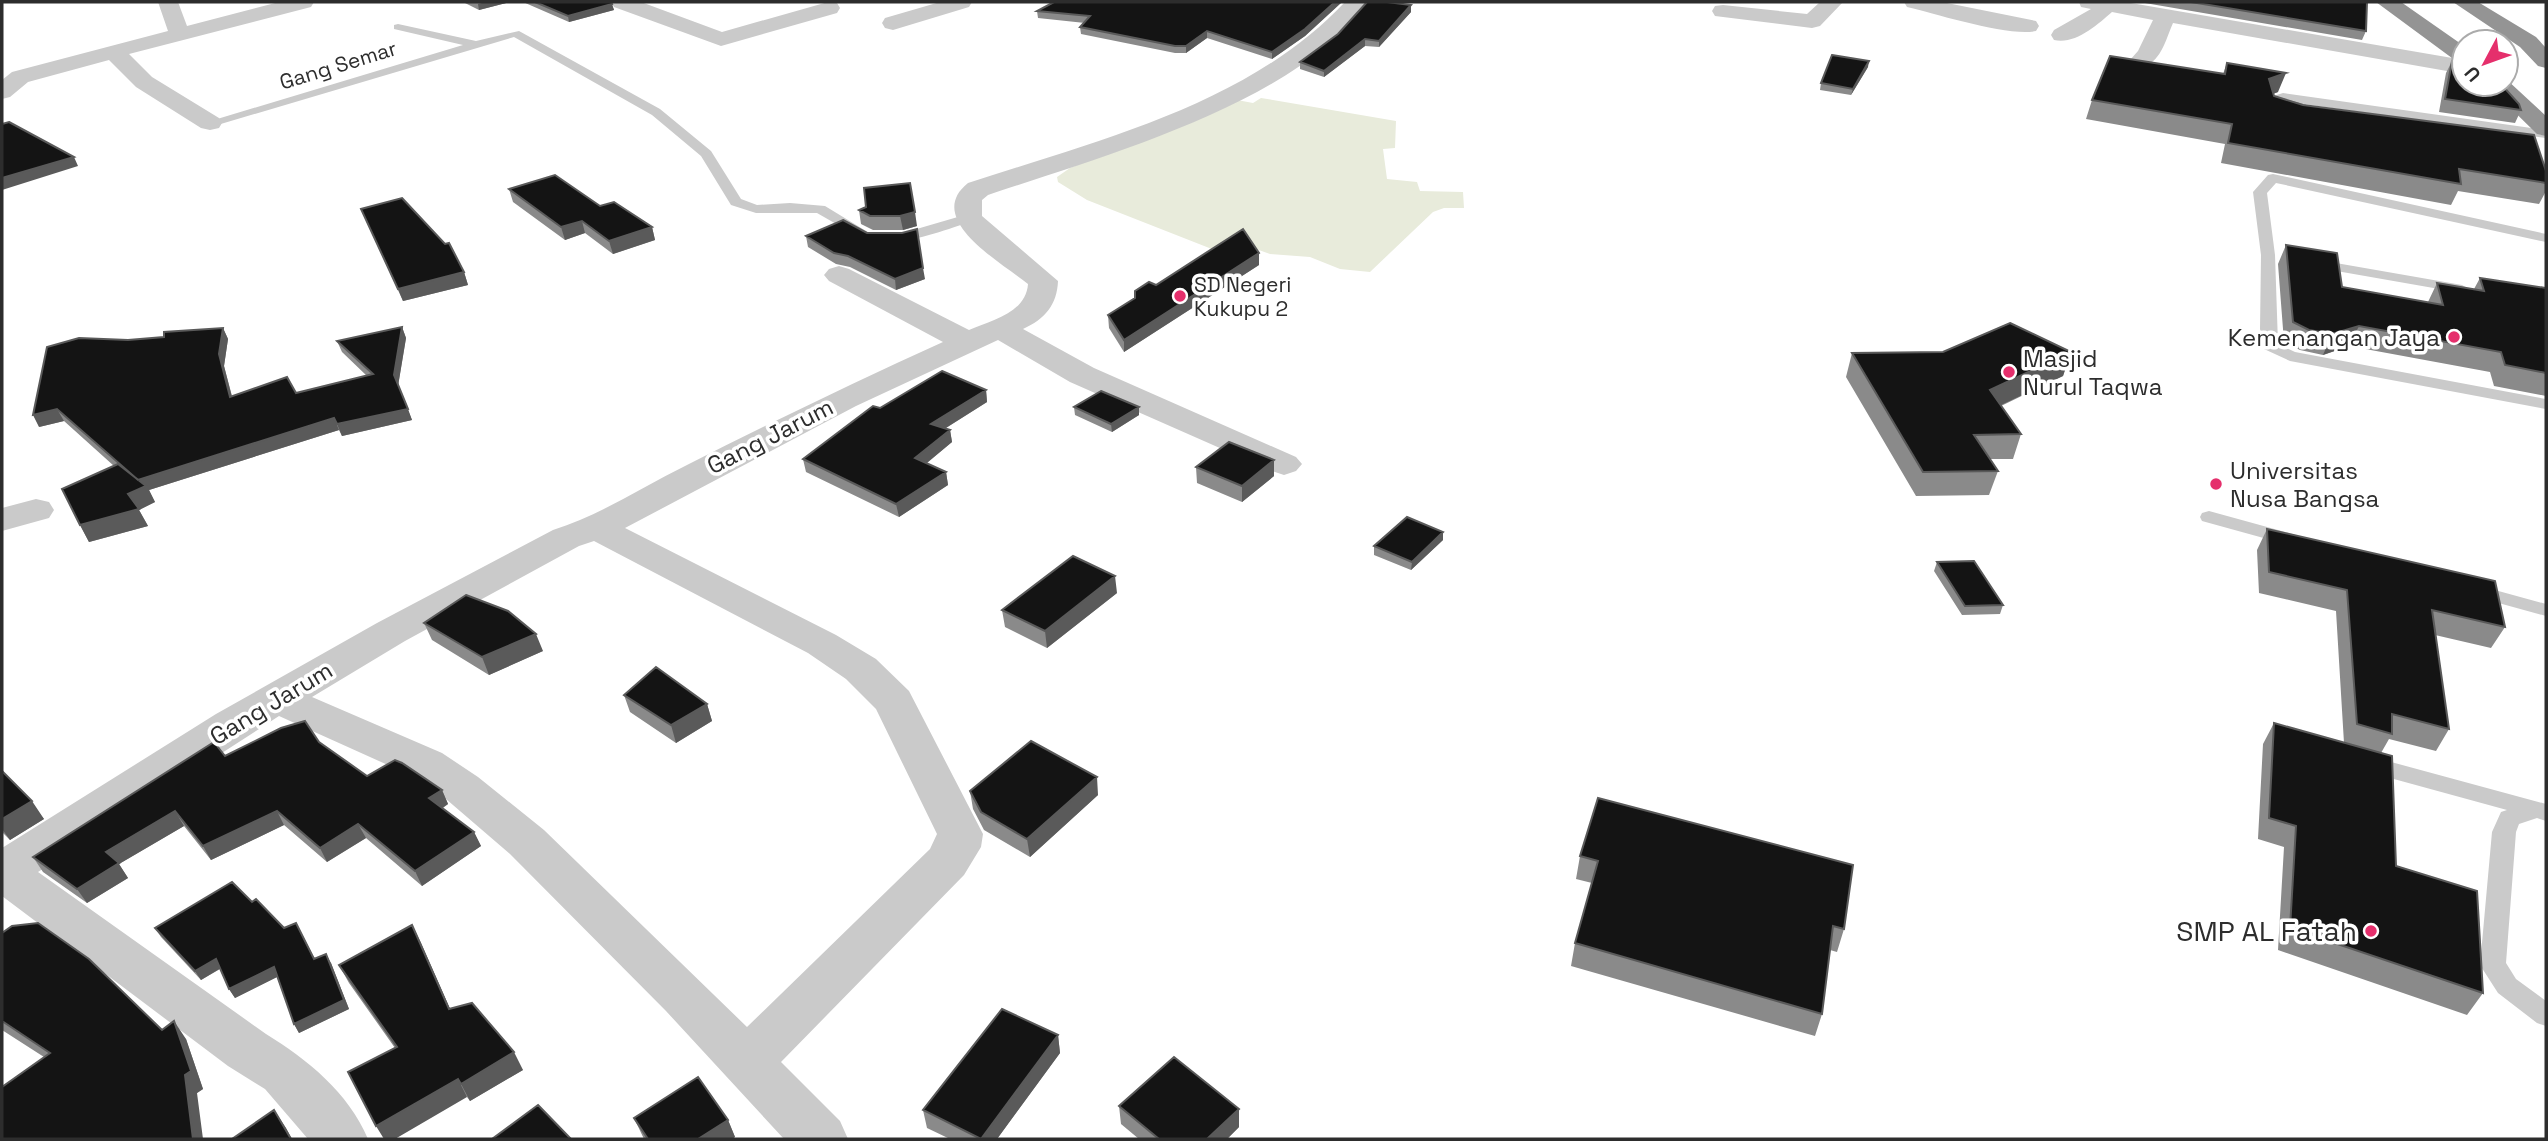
<svg xmlns="http://www.w3.org/2000/svg" width="2548" height="1141" font-family="'Space Grotesk',sans-serif">
	<style>
		.green { fill: #e8ebdb }
		.lines { fill: none; stroke-linecap: round; stroke-linejoin: round }
		.lane { fill: #cacaca; fill-rule: evenodd }
		.street { fill: #cacaca; fill-rule: evenodd }
		.highway { fill: #949494; fill-rule: evenodd }
		.wall { fill: #8a8a8a }
		.shaded-wall { fill: #5a5a5a }
		.building { fill: #141414; stroke: #5a5a5a; stroke-width: 2 }
		.poi-dot { fill: #e52f6c; stroke: #fff; stroke-width: 2.5 }
		.labels { text-anchor: middle; dominant-baseline: central; stroke-width: 7; stroke-linejoin: round; paint-order: stroke }
		.far-street-label { font-size: 21px; fill: #2d2d2d; stroke: #fff }
		.far-poi-label { font-size: 21px; fill: #2d2d2d; stroke: #fff; text-anchor: start }
		.poi-label { font-size: 24px; fill: #2d2d2d; stroke: #fff; text-anchor: start }
		.street-label { font-size: 24px; fill: #2d2d2d; stroke: #fff }
		.near-poi-label { font-size: 28px; fill: #2d2d2d; stroke: #fff; text-anchor: end }
	</style>
	<rect width="100%" height="100%" fill="#fff"/>
	<!-- green -->
	<path class="green" d="M1261 98 1396 121 1395 148 1383 149 1387 179 1417 182 1420 191 1463 192 1464 208H1444L1433 212 1370 272 1340 269 1310 257 1270 254 1256 249 1222 253 1087 200 1058 182 1057 177 1070 168 1237 100 1253 103Z"/>
	<g class="lines">
		<!-- lane -->
		<path class="lane" d="M398 24 476 41 519 31 660 109 711 151 741 199 757 205 790 203 825 206 871 234 864 238 859 237 817 213H756L731 205 701 156 652 115 514 37 214 126H206L204 123 463 45 394 29V25Z
			M2283 93 2546 130V138L2283 101 2277 102 2281 113 2279 116H2271L2264 99Z
			M2273 174 2546 234V242L2276 183 2267 193 2275 255 2278 344 2295 352 2546 399V409L2290 361 2264 349 2260 329 2261 255 2253 192 2268 175Z
			M968 214 973 215V221C955 226 900 249 886 237L888 234 903 233Z
			M2313 259 2462 285 2469 289 2462 293 2308 266 2306 263Z
			M2209 511 2296 535 2298 539 2289 545 2202 521 2200 517 2202 513Z
			M2473 584 2546 604V616L2466 594 2463 590 2466 586Z
			M2369 756 2546 804V821L2537 818 2519 824 2516 832 2506 963 2516 979 2546 1001V1026L2537 1023 2498 993 2480 965 2492 832 2501 812 2507 810 2361 770 2358 764 2361 758Z"/>
		<!-- street -->
		<path class="street" d="M158 2H178L187 26 279 2H314L311 7 129 54 152 77 219 118 222 123 219 128 210 130 201 128 136 87 109 60 28 82 10 97 2 99V80L12 72 168 31Z
			M611 2H641L722 32 828 2 837 3 840 8 837 13 721 46 614 7Z
			M940 2H972L969 7 893 30 885 28 882 23 885 18Z
			M1345 2H1368C1298 103 1100 157 988 195L982 200V216L1058 281C1057 305 1045 319 1023 329L1094 368 1296 457 1302 464 1296 471 1284 475 1272 471 1070 382 998 340 856 406 625 528 836 635 876 659 909 691 983 834 981 847 964 875 781 1062 840 1121 848 1139H784L666 1011 510 854 446 799 410 775 279 716 38 872 266 1034C308 1060 348 1092 368 1139H308L265 1089 228 1066 2 896V848L216 714 377 623 553 530C601 515 642 487 687 465 772 422 857 381 943 342L829 281 824 275 829 269 839 266 849 269 969 330C992 320 1026 313 1028 284 1001 262 923 219 968 183 1099 140 1248 105 1345 2ZM594 541 808 653 846 679 876 709 937 834 930 849 747 1027 544 830 478 777 442 753 312 697 405 641 579 546Z
			M1820 2H1843L1820 26 1812 28 1723 17 1715 16 1712 11 1715 6 1723 5 1807 14Z
			M1904 2H1942L2036 21 2039 26 2036 31C2009 37 1937 14 1907 7Z
			M2079 2H2125L2464 60V74L2173 23C2165 41 2159 71 2134 65L2130 60 2138 51 2153 20 2112 12C2097 25 2075 45 2054 40L2051 35 2054 30 2091 9 2081 7Z
			M36 499 49 502 54 510 49 518 2 531V508Z"/>
		<!-- highway -->
		<path class="highway" d="M2376 2H2401L2464 46V63L2456 61Z
			M2453 2H2478L2536 37 2546 48V68L2538 66 2520 47Z
			M2506 79 2546 116V136L2537 134 2486 84H2506Z"/>
	</g>
	<!-- wall -->
	<path class="wall" d="M463 2H510L479 10Z
		M523 2H611L614 10 569 22Z
		M1054 2H1342L1305 36 1272 59 1207 38 1186 53H1175L1081 34 1080 27 1085 23 1038 18 1037 11Z
		M2139 2H2367L2366 31 2362 40Z
		M1411 5V12L1379 47 1365 46 1324 77 1300 69V62Z
		M2452 61 2521 110 2515 123 2439 112 2446 73Z
		M2227 63 2278 92 2273 94 2274 96 2546 171V191L2539 204 2458 191 2451 205 2221 163 2225 144 2086 119 2092 100 2223 74Z
		M1868 67 1851 95 1820 90 1821 83Z
		M864 188 917 226 903 230H873L861 224 859 210 866 207Z
		M509 189 600 206 652 227 655 240 613 254 585 233 565 240 513 202Z
		M361 209 464 272 468 285 403 301Z
		M806 236 925 279 896 290 850 267 836 264 808 247Z
		M2286 245 2342 287 2428 302 2437 283 2474 289 2480 278 2546 288V396L2494 386 2490 372 2349 346 2323 355 2300 350 2284 342 2278 264Z
		M1259 265 1124 352 1109 328 1108 315 1156 285Z
		M402 327 406 338 398 386 412 420 342 436 339 430 149 490 155 502 139 510 148 526 89 542 80 525 114 466 64 421 39 427 128 340 164 337 223 328 228 339 224 366 232 396 296 393 367 376 342 352 337 341Z
		M2071 352 2063 376 2001 406 2021 434 2013 459H1990L1998 471 1989 495 1916 496 1846 377 1852 353Z
		M986 390 987 402 946 428 950 430 952 442 927 463 946 472 948 485 899 517 806 472 803 459 880 408Z
		M1074 407 1139 415 1112 432 1075 415Z
		M1196 467 1274 476 1242 502 1197 483Z
		M2267 529 2505 627 2491 648 2435 635 2449 729 2436 751 2389 739 2381 753 2396 866 2483 993 2467 1015 2278 950 2284 847 2258 839 2263 744 2274 723 2344 743 2336 611 2259 593 2257 550Z
		M1443 540 1411 570 1374 555V546Z
		M1937 562 2003 605 2000 614 1962 615 1934 571Z
		M1117 593 1047 648 1005 627 1002 610Z
		M424 623 543 651 489 675 432 640Z
		M624 695 707 704 712 721 676 743 630 712Z
		M319 742 367 776 442 790 448 804 443 808 474 832 481 846 422 886 366 838 327 862 284 825 211 860 184 826 119 864 128 878 87 903 43 872 33 857 225 756Z
		M2 771 44 819 10 840 2 832Z
		M970 791 1098 795 1030 857 984 830 973 809Z
		M1580 856 1844 929 1837 952 1830 950 1822 1014 1815 1036 1571 966 1575 943 1592 883 1576 879Z
		M252 902 284 928 296 923 315 959 331 963 349 1009 299 1033 294 1024 277 977 235 998 229 989 220 969 201 980 161 937 155 928Z
		M412 925 450 1009 523 1070 470 1101 467 1097 395 1048 349 983 339 965Z
		M2 933 162 1030 186 1039 203 1089 197 1093 44 1057 2 1030Z
		M1058 1035 1060 1053 997 1139H950L927 1128 923 1110Z
		M1119 1106 1239 1127 1227 1139H1139L1121 1124Z
		M634 1118 728 1120 735 1137 732 1139H644Z"/>
	<!-- shaded-wall -->
	<path class="shaded-wall" d="M486 2H510L479 10 478 4Z
		M1335 2H1342L1305 36 1272 59V52Z
		M612 4 614 10 569 22 568 16Z
		M1411 5V12L1379 47V41Z
		M1207 31V38L1186 53V46Z
		M1365 39V46L1324 77V71Z
		M1869 61 1868 67 1851 95 1853 89Z
		M2286 73 2278 92 2262 98 2269 79Z
		M74 157 78 166 2 190V178Z
		M915 212 917 226 903 230 900 216Z
		M582 221 585 233 565 240 561 227Z
		M652 227 655 240 613 254 609 241Z
		M1259 253V265L1124 352V340Z
		M923 268 925 279 896 290 895 279Z
		M464 272 468 285 403 301 398 289Z
		M2359 326 2349 346 2323 355 2332 334Z
		M402 327 406 338 398 386 394 375Z
		M223 328 228 339 224 366 235 409 230 397 219 354Z
		M2071 352 2063 376 1982 414 1990 390Z
		M986 390 987 402 933 436 931 424Z
		M1139 407V415L1112 432 1111 424Z
		M57 409 64 421 39 427 33 415Z
		M408 409 412 420 342 436 337 424Z
		M334 418 339 430 149 490 155 502 139 510 148 526 89 542 80 525 128 494 138 480Z
		M950 430 952 442 917 471 915 458Z
		M1274 460V476L1242 502V486Z
		M946 472 948 485 899 517 896 504Z
		M1443 532V540L1411 570 1412 562Z
		M1115 576 1117 593 1047 648 1045 631Z
		M536 634 543 651 489 675 482 657Z
		M707 704 712 721 676 743 671 725Z
		M1097 777 1098 795 1030 857 1027 839Z
		M442 790 448 804 436 812 429 798Z
		M32 801 44 819 10 840 2 829V819Z
		M175 811 184 826 119 864 128 878 87 903 77 889 106 852Z
		M277 811 284 825 211 860 203 846Z
		M358 824 366 838 327 862 320 848Z
		M474 832 481 846 422 886 415 871Z
		M412 925 421 943 458 1027 449 1009Z
		M326 954 331 963 349 1009 299 1033 294 1024Z
		M216 959 221 968 201 980 195 971Z
		M274 967 279 976 235 998 229 989Z
		M174 1021 186 1039 203 1089 197 1093 203 1139H193Z
		M1058 1035 1060 1053 997 1139H981Z
		M514 1052 523 1070 470 1101 461 1084Z
		M458 1079 467 1097 395 1139H384L376 1126Z
		M1239 1109V1127L1227 1139H1207Z
		M274 1110 286 1128 292 1139H291Z
		M728 1120 735 1137 732 1139H698Z"/>
	<!-- building -->
	<path class="building" d="M535 2H611L612 4 568 16Z
		M1054 2H1335L1305 29 1272 52 1207 31 1186 46H1175L1080 27 1090 16 1037 11Z
		M1367 2H1387L1411 5 1379 41 1365 39 1324 71 1300 62 1338 34Z
		M2191 2H2367L2366 31Z
		M1832 55 1869 61 1853 89 1821 83Z
		M2110 56 2225 74 2227 63 2286 73 2269 79 2274 96 2303 105 2534 135 2546 171V183L2459 169 2461 184 2228 143 2232 124 2092 100Z
		M2452 61 2464 62V84H2501L2519 104 2521 110 2445 99Z
		M9 122 74 157 2 178V124Z
		M555 175 600 206 614 202 652 227 609 241 582 221 561 227 509 189Z
		M910 183 915 212 900 216H870L859 210 866 207 864 188Z
		M402 198 445 244 449 243 464 272 398 289 361 209Z
		M843 220 867 233H902L917 229 923 268 895 279 848 256 834 253 806 236Z
		M1243 229 1259 253 1124 340 1108 315 1135 298V291L1149 282 1156 285Z
		M2286 245 2337 253 2342 287 2443 305 2437 283 2484 291 2480 278 2546 288V373L2505 365 2501 352 2359 326 2332 334 2309 330 2293 322Z
		M2010 323 2071 352 1990 390 2021 434 1974 435 1998 471 1923 472 1852 353 1943 352Z
		M402 327 394 375 408 409 337 424 334 418 138 480 57 409 33 415 47 347 79 338 128 340 164 337V332L223 328 219 354 230 397 287 377 296 393 373 374 337 341Z
		M942 371 986 390 931 424 950 430 915 458 946 472 896 504 803 459 873 406 880 408Z
		M1101 391 1139 407 1111 424 1074 407Z
		M1229 442 1274 460 1242 486 1196 467Z
		M118 464 146 486 128 494 139 509 80 525 62 489Z
		M1407 517 1443 532 1412 562 1374 546Z
		M2267 529 2495 581 2505 627 2432 610 2449 729 2392 714V734L2357 724 2347 590 2269 572Z
		M1073 556 1115 576 1045 631 1002 610Z
		M1974 561 2003 605 1965 606 1937 562Z
		M466 595 508 611 536 634 482 657 424 623Z
		M656 667 707 704 671 725 624 695Z
		M305 721 319 742 367 776 395 760 402 763 442 790 429 798 474 832 415 871 358 824 320 848 277 811 203 846 175 811 106 852 119 863 77 889 33 857 214 742 225 756 281 728Z
		M2274 723 2392 756 2396 866 2477 891 2483 993 2290 928 2296 826 2269 818Z
		M1031 741 1097 777 1027 839 981 812 970 791Z
		M2 771 32 801 2 819Z
		M1598 798 1853 865 1844 929 1833 926 1822 1014 1575 943 1598 861 1580 856Z
		M232 882 252 902 256 899 284 928 296 923 314 959 326 954 344 1000 294 1024 274 967 229 989 216 959 195 971 155 928Z
		M38 923 89 959 162 1030 174 1021 191 1071 185 1075 193 1139H2V1087L50 1053 2 1021V933L12 926Z
		M412 925 449 1009 472 1003 514 1052 461 1084 458 1079 376 1126 348 1072 397 1047 339 965Z
		M1002 1009 1058 1035 981 1139 923 1110Z
		M1174 1057 1239 1109 1207 1139H1159L1119 1106Z
		M698 1077 728 1120 698 1139H648L634 1118Z
		M538 1105 571 1139H492Z
		M274 1110 291 1139H232Z"/>
	<!-- markers -->
	<g class="poi-dot">
		<circle cx="1180" cy="296" r="7"/>
		<circle cx="2454" cy="337" r="7"/>
		<circle cx="2009" cy="372" r="7"/>
		<circle cx="2216" cy="484" r="7"/>
		<circle cx="2371" cy="931" r="7"/>
	</g>
	<g class="labels">
		<!-- far-street labels -->
		<g class="far-street-label">
			<text transform="translate(338 65) rotate(-17)">Gang Semar</text>
		</g>
		<!-- far-poi labels -->
		<g class="far-poi-label">
			<text x="1194" y="284">SD Negeri<tspan x="1194" dy="24">Kukupu 2</tspan></text>
		</g>
		<!-- poi labels -->
		<g class="poi-label">
			<text x="2440" y="337" text-anchor="end">Kemenangan Jaya</text>
			<text x="2023" y="358">Masjid<tspan x="2023" dy="28">Nurul Taqwa</tspan></text>
			<text x="2230" y="470">Universitas<tspan x="2230" dy="28">Nusa Bangsa</tspan></text>
		</g>
		<!-- street labels -->
		<g class="street-label">
			<text transform="translate(770 436) rotate(-27)">Gang Jarum</text>
			<text transform="translate(271 703) rotate(-31)">Gang Jarum</text>
		</g>
		<!-- near-poi labels -->
		<g class="near-poi-label">
			<text x="2357" y="931">SMP AL Fatah</text>
		</g>
	</g>
	<!-- border -->
	<rect width="2548" height="1141" fill="none" stroke="#2d2d2d" stroke-width="7"/>
	<!-- north arrow -->
	<g transform="translate(2485 63) rotate(229)"><circle r="33" fill="#ffffff" stroke="#ababab" stroke-width="2"/>
	<path d="M0-5L12 26L0 18L-12 26Z" fill="#e52f6c"/>
	<text y="-10" font-size="19" font-weight="bold" text-anchor="middle" fill="#2d2d2d">U</text>
	</g>
</svg>
